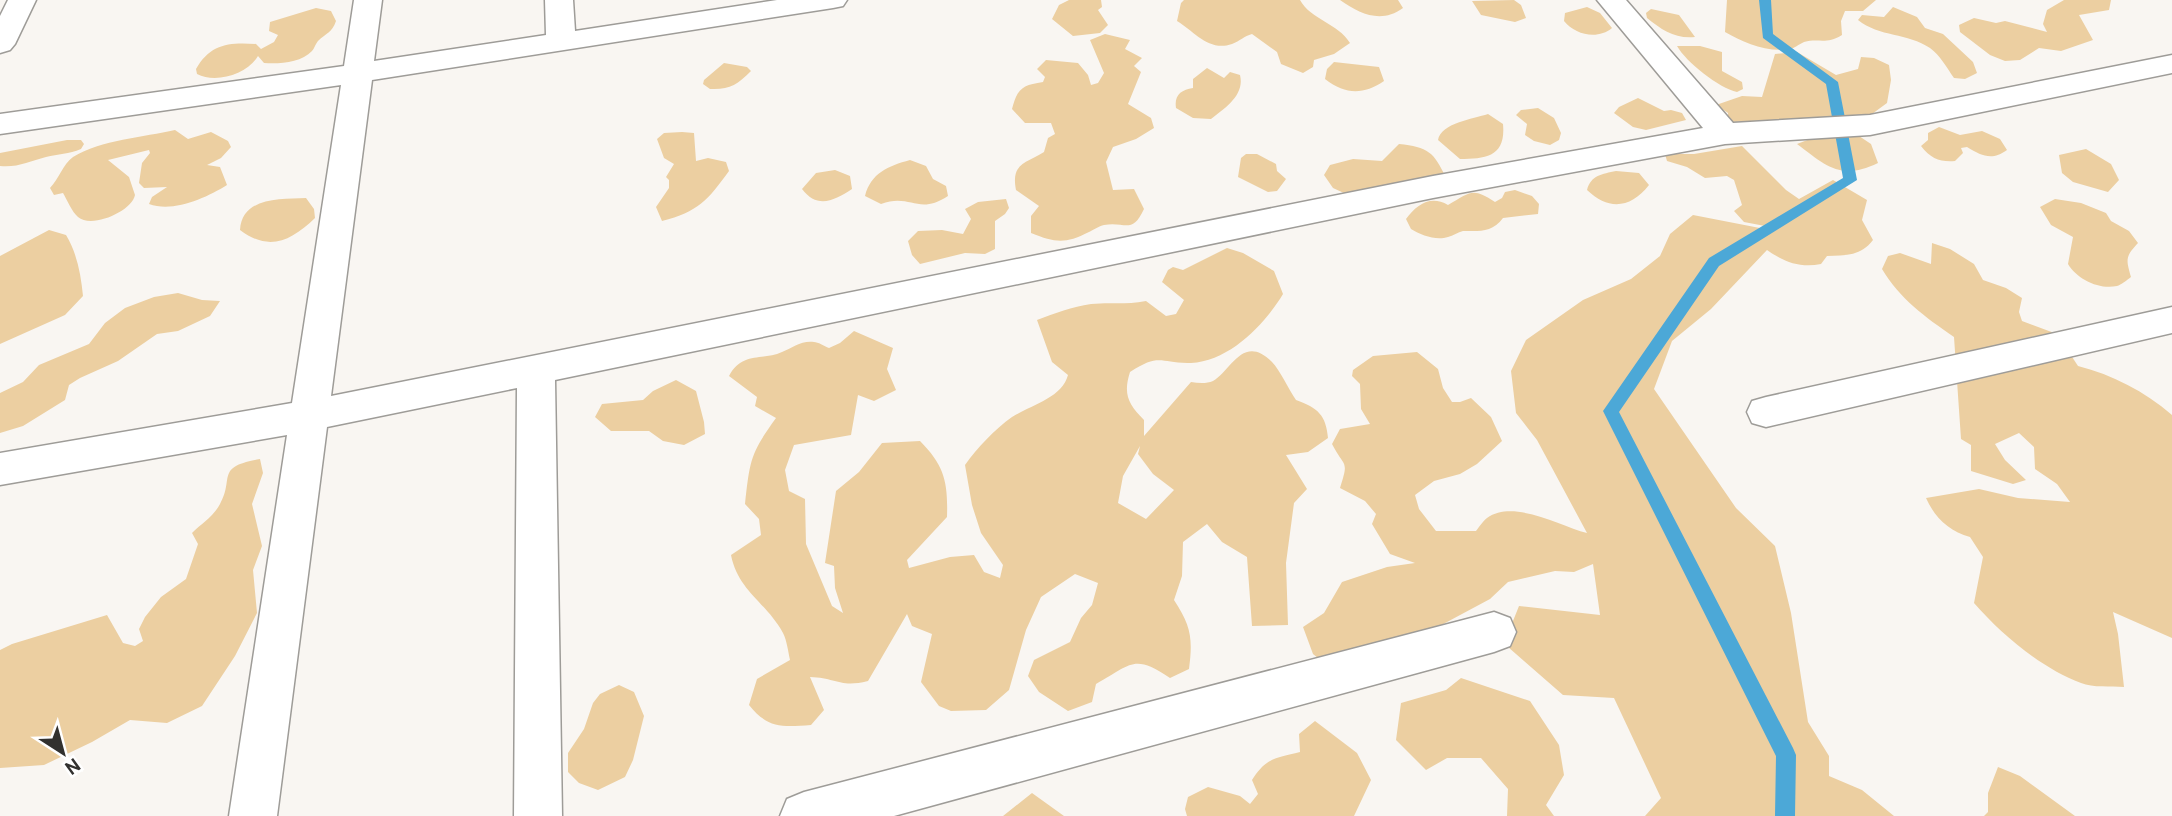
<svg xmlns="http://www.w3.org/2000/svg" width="2172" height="816" font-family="Cabin,sans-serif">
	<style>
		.green { fill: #eccfa1; fill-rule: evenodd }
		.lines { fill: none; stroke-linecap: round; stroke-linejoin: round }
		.stream { fill: #4ca8d7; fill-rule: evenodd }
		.minor-casing { stroke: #9e9c98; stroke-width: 3 }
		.minor { fill: #fff; fill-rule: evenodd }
	</style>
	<rect width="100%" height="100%" fill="#f9f6f2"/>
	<!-- green -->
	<path class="green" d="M1069 0H1101L1102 7 1098 10 1108 25 1100 33 1073 36 1052 19 1059 5Z
		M1184 0H1300C1311 20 1338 23 1350 43L1334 54 1314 60 1313 67 1303 73 1281 64 1277 52 1252 34C1244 36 1240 41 1232 44 1209 52 1195 32 1177 21L1181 3Z
		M1340 0H1398L1403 8C1381 24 1360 14 1340 0Z
		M1514 0 1521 5 1526 18 1515 22 1481 15 1472 1Z
		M1727 0H1876L1863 11H1845L1841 21 1842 35C1826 45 1819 38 1804 42 1799 44 1794 49 1789 49 1767 53 1743 42 1725 32Z
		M2064 0H2111L2109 10 2079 15 2093 40 2061 51 2039 48 2020 60 2005 61 1990 55 1960 32 1959 25 1974 18 1996 23 2005 21 2047 32 2043 24 2047 10Z
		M1587 7 1600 13 1612 28C1598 40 1575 35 1564 21L1565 13Z
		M1893 7 1917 17 1925 28 1943 34 1973 62 1977 73 1965 79 1954 78C1947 68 1940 55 1930 48 1908 33 1879 37 1858 20L1862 15 1884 17Z
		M316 8 331 11 336 21C332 33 326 33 318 41 316 43 314 49 312 51 301 63 279 64 264 63L258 56C248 74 216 84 197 74L196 69C210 44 229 42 256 44L261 49 274 42 278 35 269 31 270 22Z
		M1651 9 1679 15 1695 37C1675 39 1662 30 1647 18L1646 13Z
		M1105 34 1130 40 1125 49 1142 58 1134 66 1141 72 1128 104 1151 118 1154 128 1136 139 1113 147 1106 162 1113 190 1134 189 1144 209C1132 235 1125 221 1104 225 1099 226 1093 230 1089 232 1065 244 1056 243 1031 233V216L1039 206 1016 190C1011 164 1024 164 1044 152L1048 138 1055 134 1051 123H1025L1012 109C1017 89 1022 85 1043 82L1045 77 1037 69 1046 60 1078 63 1088 75 1091 85 1098 83 1104 73 1090 40Z
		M1677 46H1700L1722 52V71L1742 82 1743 89 1737 92C1719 88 1686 62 1677 46Z
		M1797 52 1836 75 1858 69 1861 57 1874 58 1889 65 1891 80 1887 103 1872 114 1857 119 1728 122V113L1716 105 1742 96 1762 97 1775 54Z
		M1334 62 1379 67 1384 81C1363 95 1346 95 1325 79L1327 69Z
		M724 63 747 67 751 71C737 85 729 90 710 89L703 84 704 80Z
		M1207 68 1224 78 1230 72 1240 75C1245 95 1225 108 1211 119L1193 118 1176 108C1174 95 1181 90 1193 88V79Z
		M1638 98 1664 111 1671 110 1682 113 1686 120 1646 130 1633 127 1614 113 1619 107Z
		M1538 108 1554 118 1561 133 1559 140 1550 145 1534 141 1525 135 1527 124 1516 115 1521 110Z
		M1488 114 1503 124C1506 156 1487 159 1460 159L1438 140C1441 123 1473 119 1488 114Z
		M1939 127 1960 135 1982 131 2000 139 2007 150C1992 161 1982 156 1967 147L1961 148 1963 153 1955 161C1940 162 1931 159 1921 146L1928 140V133Z
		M175 130 188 139 211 132 228 141 231 147 221 158 207 165 220 167 227 185C206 198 173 213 149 204L152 197 167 187 144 188 139 183 142 163 150 153 149 150 108 160 129 177 135 195C132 211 92 229 78 217 72 212 67 200 63 193L54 195 50 188C59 179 63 164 73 157 101 140 144 137 175 130Z
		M682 132 694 133 696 161 708 158 726 162 729 171C708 200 698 212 662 221L656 207 669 188V180L666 177 674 164 664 158 657 139 664 133Z
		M1853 132 1871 144 1878 163C1841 181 1826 166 1797 144L1823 134Z
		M67 140H81L84 144 81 149C69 154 58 154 46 157 30 161 17 168 0 166V153Z
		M1399 144C1428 147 1434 152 1446 178L1346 194 1333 188 1324 175 1330 165 1353 159 1382 161Z
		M1742 146 1786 190 1799 199 1833 180 1867 200 1862 220 1873 240C1861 256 1847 255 1827 256L1821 264C1800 268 1784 262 1767 250L1711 309 1672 341 1654 389 1736 508 1775 546 1791 613 1808 722 1829 756V776L1862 790 1894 816H1645L1661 798 1614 698 1563 695 1508 647 1511 626 1519 606 1600 615 1593 564 1574 572 1555 571 1508 582 1490 599 1419 637 1387 640 1324 663 1313 654 1303 627 1324 613 1342 582 1387 567 1415 563 1390 554 1372 524 1376 514 1365 501 1340 488C1349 459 1345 469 1332 444L1340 429 1370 424 1361 409 1360 384 1352 376 1353 370 1373 356 1417 352 1438 369 1443 388 1452 402H1460L1471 398 1491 417 1502 441 1477 464 1460 474 1434 481 1415 495 1419 509 1436 531H1476C1479 527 1483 521 1487 518 1514 499 1560 526 1587 533L1537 440 1516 413 1511 371 1526 340 1583 300 1631 279 1660 256 1670 234 1693 215 1765 229V226L1744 222 1734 211 1742 205 1734 180 1727 176 1705 178 1687 167 1667 161 1665 154H1694Z
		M2086 149 2111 164 2119 180 2108 192 2073 182 2062 173 2059 155Z
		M1246 154H1257L1276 164 1277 171 1286 179 1277 191 1268 192 1238 177 1241 158Z
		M910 160 926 166 933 179 946 186 948 196C918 216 911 193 881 204L865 196C871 173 888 166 910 160Z
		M835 170 850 176 852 189C834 201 817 209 802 189L816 173Z
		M1616 171 1639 173 1649 185C1631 208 1609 211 1587 190 1591 175 1602 174 1616 171Z
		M1515 190 1532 196 1539 204 1538 214 1503 218C1492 233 1479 231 1463 231 1458 232 1453 236 1448 237 1436 241 1421 235 1411 229L1406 219C1417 204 1431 195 1448 205 1471 192 1472 187 1495 202L1502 198 1505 192Z
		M306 198 314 209 315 218C291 241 269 252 240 230 242 197 280 199 306 198Z
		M1006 199 1009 208 1005 214 995 221V249L985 254 965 253 920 264 912 255 908 241 918 231 942 230 963 234 971 219 965 209 978 202Z
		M2055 199 2081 203 2106 213 2111 221 2129 231 2138 243C2125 257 2126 259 2131 277 2127 280 2121 285 2117 286 2099 290 2077 279 2068 264L2073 237 2051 225 2040 207Z
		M49 230 66 235C77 253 81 275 83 296L65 315 0 344V256Z
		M1932 243 1950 249 1974 264 1983 280 2006 288 2022 298 2019 312 2022 321 2057 334 2078 366C2113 375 2144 391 2172 415V638L2113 612 2118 634 2124 687C2111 686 2093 688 2081 683 2041 668 2001 634 1974 603L1983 557 1970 537C1949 531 1935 518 1926 498L1979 489 2018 498 2070 502 2057 484 2035 469 2034 447 2019 433 1995 444 2005 460 2026 480 2013 484 1971 471V445L1961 439 1954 337C1925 317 1900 299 1882 269L1888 256 1900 253 1931 264Z
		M1227 248 1243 253 1274 271 1283 294C1265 324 1230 361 1191 363 1160 364 1161 352 1130 372 1123 394 1128 404 1144 420V436L1191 382C1198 383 1206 384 1213 381 1231 371 1243 333 1272 362 1280 370 1289 390 1296 400 1318 408 1326 415 1328 438L1308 452 1286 455 1307 489 1294 503 1286 563 1288 625 1252 626 1247 557 1222 542 1207 524 1183 542 1182 576 1174 600C1191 626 1193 638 1189 669L1170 678C1133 653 1131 665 1096 684L1092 702 1068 711 1039 692 1028 676 1034 660 1070 642 1081 618 1092 605 1098 583 1075 574 1041 597 1026 630 1009 690 986 710 951 711 939 706 921 682 932 634 912 626 907 614 868 681C840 688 837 678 810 677L824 710 811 725C783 727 768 729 749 705L757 679 790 660C788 651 787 641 783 633 766 602 738 591 731 555L761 535 759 519 745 504C750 460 750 454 776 418L755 406 757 397 729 376C742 351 763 361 782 352 792 348 802 340 814 342 818 342 824 346 829 348L840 343 854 331 893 348 887 369 896 390 874 401 858 395 851 435 794 445 785 470 789 491 805 499 806 544 832 606 843 613 835 588 834 566 825 563 836 491 859 472 882 443 920 441C945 466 948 483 947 517L907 560 909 568 950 557 974 555 984 572 1000 578 1003 565 981 533 972 505 965 465C977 448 995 429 1012 417 1031 405 1062 398 1068 375L1052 362 1037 320C1055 313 1072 307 1091 304 1110 302 1125 305 1146 301L1166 316 1176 314 1184 300 1162 282 1168 270 1173 267 1183 270ZM1140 446 1138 454 1153 474 1174 490 1146 519 1118 503 1123 476Z
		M178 293 202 300 220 301 210 316 178 331 157 334 118 361 80 378 69 385 65 400 23 426 0 433V393L23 382 39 365 89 344 105 323 125 308 154 297Z
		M676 380 696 391 704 422 705 434 684 445 663 441 649 431H611L595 417 602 404 643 400 653 391Z
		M260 459 263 473 252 504 262 546 253 570 257 613 235 656 202 706 167 723 130 720 92 742 44 765 0 768V650L12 644 107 615 123 643 135 646 143 641 139 629 145 617 161 597 186 579 198 544 192 533C201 524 214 516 220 504 235 478 214 467 260 459Z
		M1461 678 1530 701 1559 745 1564 775 1546 805 1554 816H1507L1508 789 1481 758H1447L1426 770 1396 740 1401 703 1446 690Z
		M619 685 634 692 644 716 633 760 625 777 598 790 579 783 568 772V753L584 729 593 703 600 694Z
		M1315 721 1357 753 1371 780 1354 816H1187L1185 809 1188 797 1208 787 1240 796 1250 804 1258 794 1252 780C1266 758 1275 758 1300 752L1299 734Z
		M1998 767 2020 776 2075 816H1984L1988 812V793Z
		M1032 793 1064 816H1003Z"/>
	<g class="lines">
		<!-- stream -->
		<path class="stream" d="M1759 0H1771L1773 34 1838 82 1857 180 1719 266 1619 412 1793 748 1796 755 1795 816H1775L1776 756 1603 411 1709 258 1843 178 1826 84 1763 38Z"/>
		<!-- minor casing -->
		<g class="minor-casing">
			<path id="minor" d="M8 0H36L15 44 10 50 0 53V16Z
				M354 0H382L374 61 546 35 545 0H573L575 31 777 0H847L843 6 833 8 372 80 331 396 1433 176 1703 128 1597 0H1626L1733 123 1870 115 2172 55V73L1870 135 1725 144 1433 198 555 380 562 816H514L517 388 327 427 277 816H229L287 435 0 485V453L292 403 341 85 0 134V114L344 66Z
				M2172 307V333L1766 427 1752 423 1747 412 1752 401 1766 397Z
				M1494 612 1510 618 1516 632 1510 646 1494 652 894 816H780L787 799 804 792Z"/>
		</g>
		<!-- minor -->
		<use href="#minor" class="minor"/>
	</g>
	<!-- north arrow -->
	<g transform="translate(63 753) rotate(144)" stroke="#ffffff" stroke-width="5" paint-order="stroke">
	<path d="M0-5L12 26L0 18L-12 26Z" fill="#32312f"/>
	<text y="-10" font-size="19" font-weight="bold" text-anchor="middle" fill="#32312f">N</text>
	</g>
</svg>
